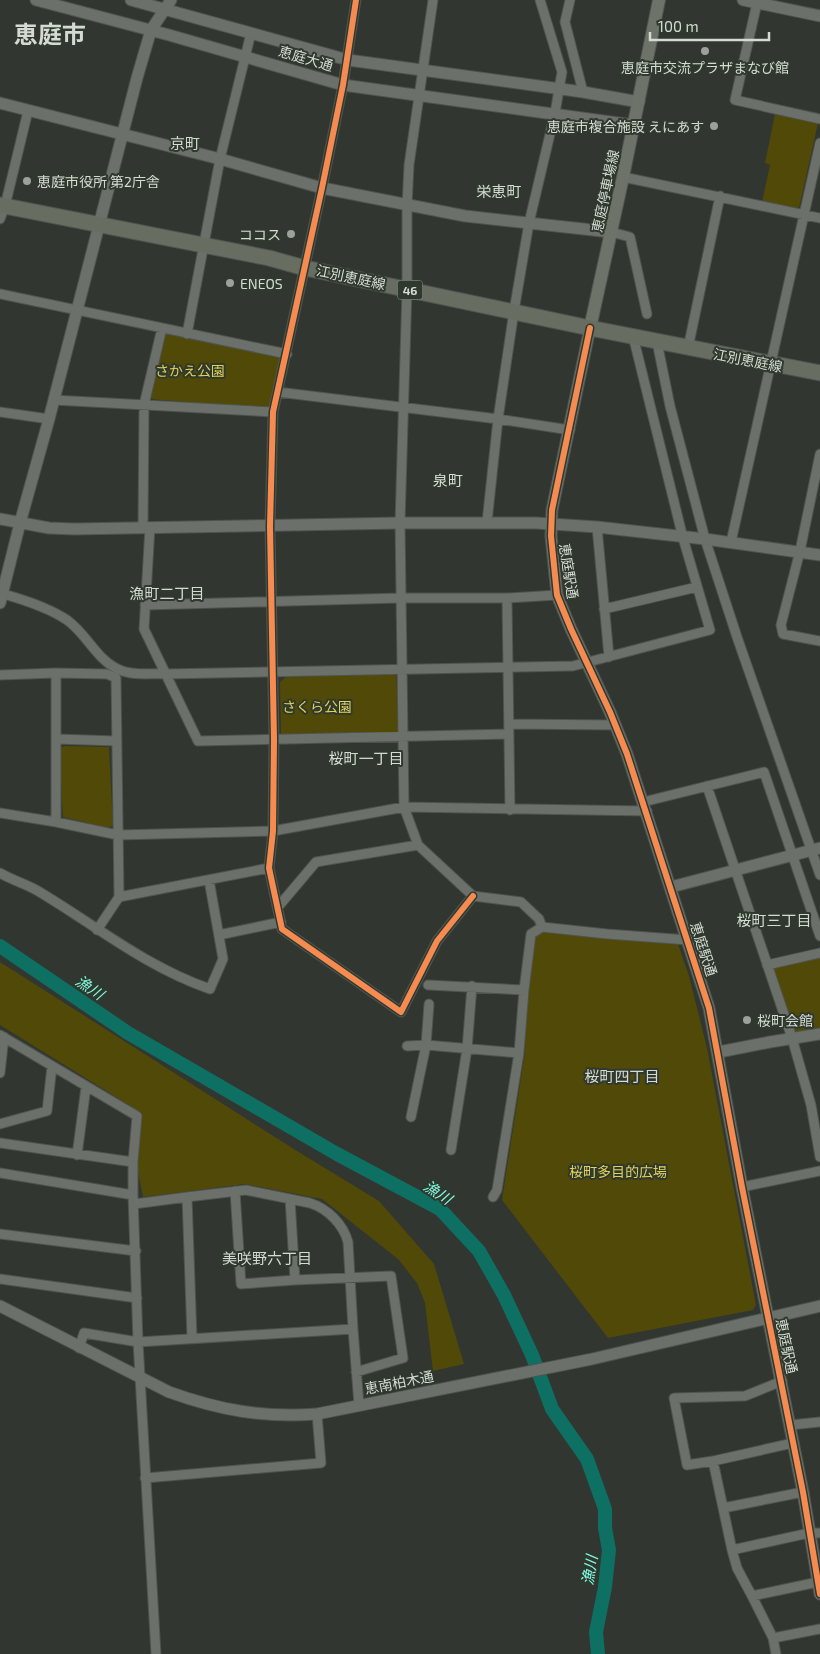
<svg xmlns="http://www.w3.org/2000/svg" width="820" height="1654" font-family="'Exo 2','Noto Sans JP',sans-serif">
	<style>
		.green { fill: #514907 }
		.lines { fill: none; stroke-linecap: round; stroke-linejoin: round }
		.river { stroke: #0e7062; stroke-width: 14 }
		.minor-casing { stroke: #4e534e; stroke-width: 11 }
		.tertiary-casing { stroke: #4e534e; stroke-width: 13 }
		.secondary-casing { stroke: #4e534e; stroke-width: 14 }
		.primary-casing { stroke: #4e534e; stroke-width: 17 }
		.minor { stroke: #6c706b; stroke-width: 9 }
		.tertiary { stroke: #6c706b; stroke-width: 11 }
		.secondary { stroke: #6e736a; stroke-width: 12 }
		.primary { stroke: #676d61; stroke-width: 15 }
		.cycleway-casing { stroke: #30392e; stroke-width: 9 }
		.cycleway { stroke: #f68b52; stroke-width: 6 }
		.poi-dot { fill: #9ca19b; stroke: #30392e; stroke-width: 2 }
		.labels { text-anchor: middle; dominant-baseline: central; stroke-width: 4; stroke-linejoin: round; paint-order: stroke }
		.shield { fill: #30392e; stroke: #a4aaa2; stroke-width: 1 }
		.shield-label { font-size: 12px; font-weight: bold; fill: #d5dbd4 }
		.street-label { font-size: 14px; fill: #d5dbd4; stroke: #30392e }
		.poi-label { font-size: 14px; fill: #d5dbd4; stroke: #30392e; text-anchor: start }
		.park-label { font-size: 14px; fill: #e2d157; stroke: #30392e }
		.neighbourhood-label { font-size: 15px; fill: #d5dbd4; stroke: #30392e }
		.water-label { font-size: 15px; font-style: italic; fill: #82fae4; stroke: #30392e }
		.town-label { font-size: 24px; font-weight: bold; fill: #d5dbd4; stroke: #30392e }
	</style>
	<rect width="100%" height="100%" fill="#313631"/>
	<!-- green -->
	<path class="green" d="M775 114 818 123 799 208 762 202 770 165 765 163Z
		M166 333 277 355 281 360 269 409 150 399Z
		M396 674 399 734 281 736 280 682 286 677Z
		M64 746 109 747 113 826 108 828 63 817 59 749Z
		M543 932 678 944 689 976 707 1048 756 1305 753 1310 608 1338 502 1200 525 1052 526 991 535 937Z
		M820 957V1029L797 1034 794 1032 773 967Z
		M0 962 297 1151 379 1201 434 1264 464 1364 433 1371 425 1303 417 1283 398 1259 322 1199 245 1184 143 1197 137 1167 142 1113 0 1025Z"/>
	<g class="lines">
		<!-- river -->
		<path class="river" d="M0 946 128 1033 337 1154 440 1209 479 1251 504 1295 532 1355 552 1409 587 1459 605 1509V1528L609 1550 605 1587 596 1632 598 1654"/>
		<!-- minor casing -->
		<g class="minor-casing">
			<path id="minor" d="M356 0 343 85 322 188 273 412 270 526 274 740 273 831 269 868 282 929 401 1012 437 941 473 896
				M433 0 409 165 407 206V289L400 523 404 807 418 845 473 896 521 902 539 919 542 927
				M570 0 565 22 583 92
				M757 3 735 100 820 119
				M623 177 820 218
				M0 219 5 206 28 111
				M611 232 630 237 647 314
				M0 294 287 354
				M187 334 220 159 251 33
				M657 342 670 406 705 539 737 637 820 875
				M688 348 720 196
				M278 392 498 419 570 430
				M54 400 273 412
				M0 412 49 419
				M820 454 800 551 781 625 783 634 820 641
				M487 522 498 419 514 311 529 223 555 113 562 72 540 0
				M143 527 144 405 162 328
				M150 527 144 629 198 741 509 734
				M597 527 609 657
				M731 542 820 143
				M0 593C22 599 48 607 67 620 87 634 97 661 120 670 133 676 151 673 165 674L573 666 710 630 683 538 633 336
				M507 598 510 810
				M145 605 400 598H507L557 595
				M604 609 697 587
				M56 673V822
				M0 675 56 673 107 674 116 678 119 897 97 930
				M509 724 616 725
				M56 739 117 741
				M707 786 792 1038 811 1105 820 1157
				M643 802 764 772 820 936
				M0 813 56 822 118 835 273 831 404 807 647 811
				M0 873C12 880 26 884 38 891 95 925 146 967 210 989L223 959 209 880
				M119 897 269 868
				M278 907 316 862 418 845
				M219 935 281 922
				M767 965 820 953
				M428 985 524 990
				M0 1035 137 1116 133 1162V1195L138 1342 156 1654
				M407 1046 426 1045 519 1053
				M0 1073 4 1037
				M411 1117 426 1045 429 1004
				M0 1124 47 1111 52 1066
				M0 1143 133 1162
				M451 1150 467 1049 472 986
				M77 1155 86 1087
				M0 1173 133 1195
				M742 1187 820 1171
				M235 1191 241 1284 295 1280 391 1276 403 1358 356 1372
				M187 1197 192 1338
				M493 1197 497 1190 519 1053 524 990 531 934 542 927 607 934 688 940
				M290 1199 295 1280
				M134 1204 187 1197 246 1190 310 1203C328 1209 343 1224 348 1242L353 1329 359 1405
				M0 1234 136 1251
				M0 1279 137 1298
				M79 1348 84 1333 138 1342 353 1329
				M782 1381 745 1396 674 1398 687 1465 713 1461 793 1443
				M790 1425 820 1422
				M713 1461 732 1550
				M145 1478 321 1463 317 1414
				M723 1508 803 1492
				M818 1582 752 1596 737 1568 732 1550 809 1533H820
				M752 1596 773 1638 776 1654
				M773 1638 820 1629"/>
		</g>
		<!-- tertiary casing -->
		<g class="tertiary-casing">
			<path id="tertiary" d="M36 0 169 35 343 85 633 125
				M131 0 348 60 583 92 639 102
				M743 0 820 16
				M0 103 220 159 322 188 465 216 611 232
				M590 328 552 510 551 536 557 595 571 629 610 712 627 754 709 1008 742 1187 803 1492 820 1594
				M0 519 49 528 74 529 400 523H536L597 527 705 539 820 555
				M0 603 20 523 49 419 137 78 151 30 171 0
				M671 887 820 848
				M719 1052 770 1042 820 1034
				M0 1306 169 1392C219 1410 263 1418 317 1414L592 1359 820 1306"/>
		</g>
		<!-- secondary casing -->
		<g class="secondary-casing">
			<path id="secondary" d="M590 328 623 177 659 0"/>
		</g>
		<!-- primary casing -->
		<g class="primary-casing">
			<path id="primary" d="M0 205 269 258 305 268 590 328 820 373"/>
		</g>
		<!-- minor -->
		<use href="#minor" class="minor"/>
		<!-- tertiary -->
		<use href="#tertiary" class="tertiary"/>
		<!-- secondary -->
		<use href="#secondary" class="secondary"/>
		<!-- primary -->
		<use href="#primary" class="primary"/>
		<!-- cycleway casing -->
		<g class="cycleway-casing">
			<path id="cycleway" d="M356 0 343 85 322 188 273 412 270 526 274 740 273 831 269 868 282 929 401 1012 437 941 473 896
				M590 328 552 510 551 536 557 595 571 629 610 712 627 754 709 1008 742 1187 803 1492 820 1594"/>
		</g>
		<!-- cycleway -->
		<use href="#cycleway" class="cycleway"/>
	</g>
	<!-- markers -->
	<g class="poi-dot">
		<circle cx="705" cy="51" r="5"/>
		<circle cx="714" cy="126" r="5"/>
		<circle cx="27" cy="181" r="5"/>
		<circle cx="291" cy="234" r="5"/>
		<circle cx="230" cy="283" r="5"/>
		<circle cx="747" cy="1020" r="5"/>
	</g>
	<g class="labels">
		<!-- shield labels -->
		<rect class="shield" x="397.5" y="280.5" width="25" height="19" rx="4"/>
		<g class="shield-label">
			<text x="410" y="290">46</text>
		</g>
		<!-- street labels -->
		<g class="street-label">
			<text transform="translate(306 58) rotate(16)">恵庭大通</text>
			<text transform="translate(605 191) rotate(-78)">恵庭停車場線</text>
			<text transform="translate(351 277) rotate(12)">江別恵庭線</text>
			<text transform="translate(748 360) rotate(11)">江別恵庭線</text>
			<text transform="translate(569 571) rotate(81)">恵庭駅通</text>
			<text transform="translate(704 949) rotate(72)">恵庭駅通</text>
			<text transform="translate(787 1346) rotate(78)">恵庭駅通</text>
			<text transform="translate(399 1382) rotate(-11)">恵南柏木通</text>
		</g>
		<!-- poi labels -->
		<g class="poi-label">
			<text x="705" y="67" text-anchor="middle">恵庭市交流プラザまなび館</text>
			<text x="704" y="126" text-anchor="end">恵庭市複合施設 えにあす</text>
			<text x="37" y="181">恵庭市役所 第2庁舎</text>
			<text x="281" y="234" text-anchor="end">ココス</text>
			<text x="240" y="283">ENEOS</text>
			<text x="757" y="1020">桜町会館</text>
		</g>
		<!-- park labels -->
		<g class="park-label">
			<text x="190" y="370">さかえ公園</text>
			<text x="317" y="706">さくら公園</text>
			<text x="618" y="1171">桜町多目的広場</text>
		</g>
		<!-- neighbourhood labels -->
		<g class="neighbourhood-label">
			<text x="185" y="143">京町</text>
			<text x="499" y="191">栄恵町</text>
			<text x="448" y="480">泉町</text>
			<text x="167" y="593">漁町二丁目</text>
			<text x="366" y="758">桜町一丁目</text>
			<text x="774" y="920">桜町三丁目</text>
			<text x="622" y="1076">桜町四丁目</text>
			<text x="267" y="1258">美咲野六丁目</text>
		</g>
		<!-- water labels -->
		<g class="water-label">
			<text transform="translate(90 987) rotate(34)">漁川</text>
			<text transform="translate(438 1192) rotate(33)">漁川</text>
			<text transform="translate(589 1570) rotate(-81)">漁川</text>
		</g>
		<!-- town labels -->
		<g class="town-label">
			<text x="50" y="33">恵庭市</text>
		</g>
	</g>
	<!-- scale -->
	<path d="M650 32v8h119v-8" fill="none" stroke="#d5dbd4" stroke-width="2.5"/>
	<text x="658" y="32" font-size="15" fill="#d5dbd4" stroke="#30392e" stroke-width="4" paint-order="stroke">100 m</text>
</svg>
